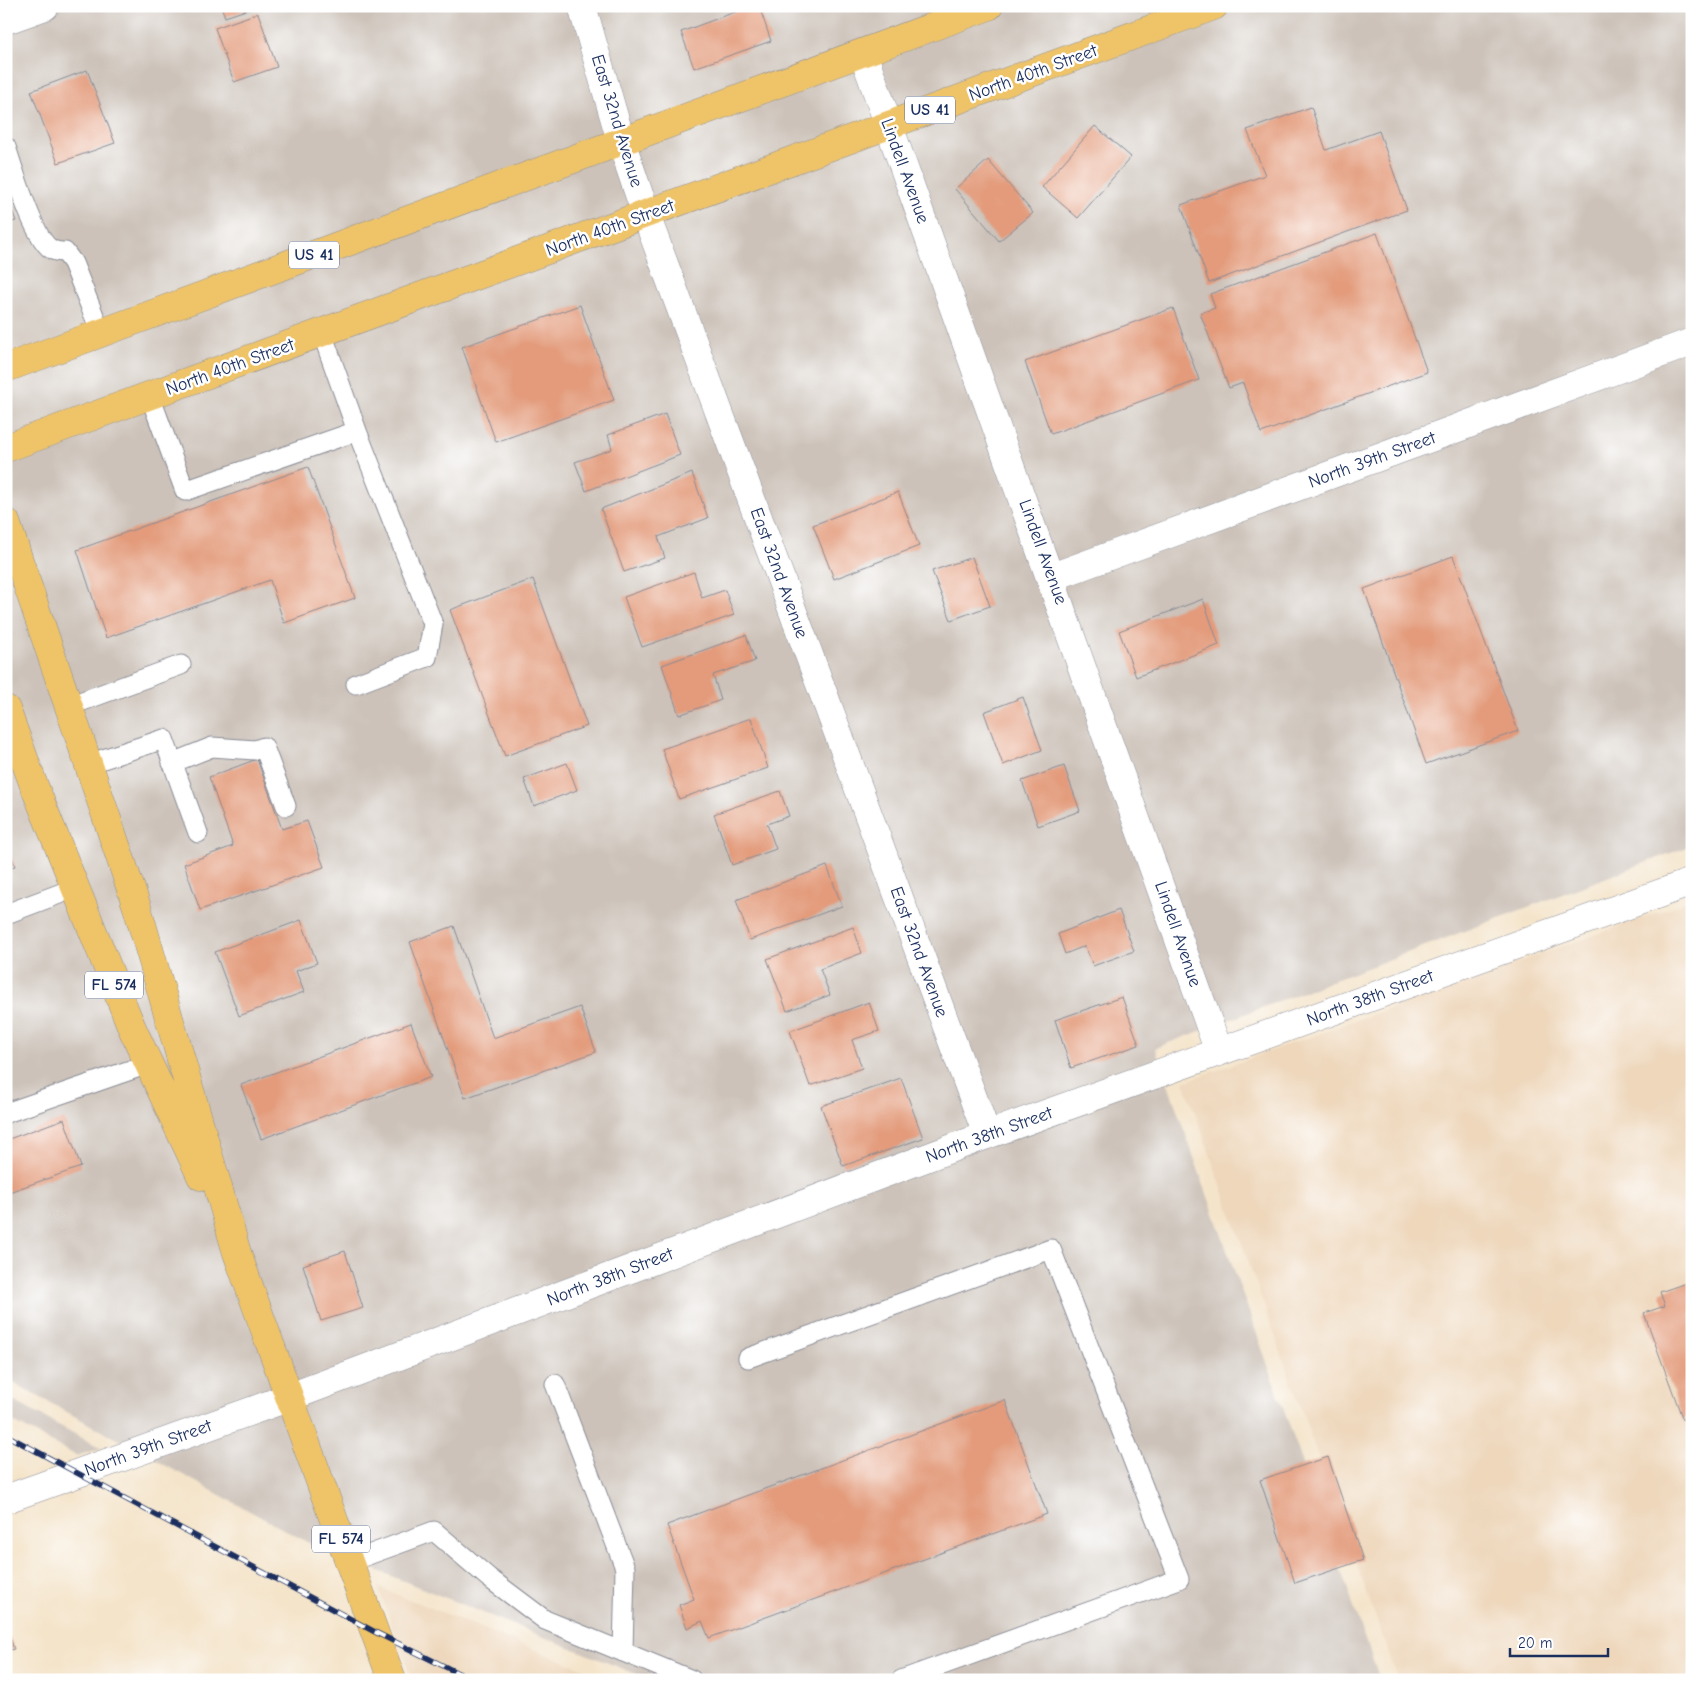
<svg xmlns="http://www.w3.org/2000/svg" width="1698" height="1686" font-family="'Comic Neue',sans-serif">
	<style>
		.built { fill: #eed7bb }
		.industrial { fill: #ccc2b9 }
		.building { fill: #e39b7b }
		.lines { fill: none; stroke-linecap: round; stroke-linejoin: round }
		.lane-casing { stroke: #888a94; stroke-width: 21 }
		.street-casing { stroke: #888a94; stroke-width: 29 }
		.primary-casing { stroke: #888a94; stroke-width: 29 }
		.lane { stroke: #fff; stroke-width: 19 }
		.street { stroke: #fff; stroke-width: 28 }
		.primary { stroke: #efc469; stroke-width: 28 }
		.rail-casing { stroke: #1b2f5e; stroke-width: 5.5 }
		.rail { stroke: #fff; stroke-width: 4; stroke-dasharray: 11; stroke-linecap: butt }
		.labels { text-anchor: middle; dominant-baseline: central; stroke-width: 5; stroke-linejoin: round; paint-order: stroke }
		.shield { fill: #fff; stroke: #5f6d8e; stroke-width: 1 }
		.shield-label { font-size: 16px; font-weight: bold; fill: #1b2f5e }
		.street-label { font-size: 18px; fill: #1b2f5e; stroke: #fff }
	</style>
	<rect width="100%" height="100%" fill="#fff"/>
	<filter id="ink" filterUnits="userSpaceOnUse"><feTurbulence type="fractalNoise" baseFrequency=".02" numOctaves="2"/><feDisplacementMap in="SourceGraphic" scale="10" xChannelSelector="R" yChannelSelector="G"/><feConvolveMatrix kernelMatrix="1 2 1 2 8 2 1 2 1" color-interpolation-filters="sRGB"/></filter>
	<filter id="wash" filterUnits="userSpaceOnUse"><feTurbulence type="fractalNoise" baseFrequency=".0096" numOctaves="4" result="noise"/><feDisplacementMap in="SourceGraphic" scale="20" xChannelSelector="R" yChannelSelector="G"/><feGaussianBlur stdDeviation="1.12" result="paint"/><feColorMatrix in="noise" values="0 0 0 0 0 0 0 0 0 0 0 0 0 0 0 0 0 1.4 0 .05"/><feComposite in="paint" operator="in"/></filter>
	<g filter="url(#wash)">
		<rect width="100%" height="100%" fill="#f4e4ca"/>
		<!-- built -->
		<path class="built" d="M1692 900V1680H1398L1184 1082Z
			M378 1587 611 1680H412Z"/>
		<!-- industrial -->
		<path class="industrial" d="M6 6H1692V845L1155 1048 1380 1680H651L309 1543 6 1379Z
			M6 1397 101 1448 77 1456 6 1418Z"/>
		<g id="blocks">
			<!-- building -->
			<path class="building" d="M221 6H255V7L225 17Z
				M751 6H759L771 41 694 68 681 32Z
				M258 13 277 67 234 82 215 28Z
				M87 70 115 143 58 163 31 91Z
				M1311 107 1326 150 1379 131 1407 210 1209 283 1181 205 1265 175 1247 130Z
				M1095 126 1131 157 1078 218 1042 187Z
				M988 160 1033 213 999 241 955 189Z
				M6 194 16 221 6 224Z
				M1377 233 1427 372 1261 433 1243 383 1229 388 1200 313 1215 308 1210 294Z
				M580 305 614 400 496 442 462 347Z
				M1173 308 1199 380 1051 434 1025 362Z
				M665 414 680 455 586 491 575 462 612 449 608 435Z
				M308 467 355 598 284 623 270 580 106 638 77 550Z
				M692 473 708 518 658 537 665 558 624 572 601 509Z
				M898 492 919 546 834 579 813 525Z
				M1453 556 1518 731 1426 764 1364 589Z
				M972 557 990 606 951 620 932 571Z
				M694 572 702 598 725 590 734 615 642 647 624 597Z
				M533 579 587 726 505 756 450 610Z
				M1203 599 1219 645 1136 677 1119 631Z
				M746 635 755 661 713 675 721 700 679 715 662 665Z
				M1023 697 1042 750 1003 765 984 712Z
				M751 718 768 768 679 799 662 749Z
				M257 759 282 829 307 821 324 867 200 910 184 864 233 846 209 777Z
				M567 763 577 790 534 806 524 779Z
				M1064 766 1080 811 1038 826 1022 781Z
				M780 791 789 816 767 824 776 849 732 865 714 814Z
				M6 842 15 866 6 870Z
				M827 866 842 906 750 940 736 900Z
				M1119 910 1134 951 1093 966 1085 946 1065 954 1058 934Z
				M301 920 317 963 296 971 304 992 239 1016 215 952Z
				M454 926 493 1038 580 1007 596 1052 465 1098 410 942Z
				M853 927 862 953 820 969 830 995 787 1011 767 959Z
				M1122 997 1139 1045 1071 1068 1055 1020Z
				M869 1002 879 1031 852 1040 862 1068 810 1086 790 1031Z
				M411 1023 431 1077 261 1139 241 1085Z
				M901 1078 923 1138 843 1166 821 1106Z
				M64 1119 81 1167 6 1193V1140Z
				M345 1251 363 1308 321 1321 303 1265Z
				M1692 1281V1417L1683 1420 1644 1313 1665 1306 1660 1292Z
				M1005 1400 1047 1514 709 1638 702 1621 687 1628 679 1605 694 1599 667 1525Z
				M1328 1457 1363 1560 1295 1583 1260 1480Z
				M6 1628 14 1649 6 1651Z"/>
		</g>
	</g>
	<g filter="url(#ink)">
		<use href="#blocks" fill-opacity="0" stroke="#888a94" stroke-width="1"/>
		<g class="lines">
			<!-- lane casing -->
			<g class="lane-casing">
				<path id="lane" d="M6 147C13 168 35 243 53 250 57 252 62 252 65 252L73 263 101 333
					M150 396 185 491 357 431 322 333
					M356 684 427 657 433 624 357 431
					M69 706 181 665
					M172 763 212 747 255 750 264 747 286 806
					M88 764 164 739 198 833
					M6 914 75 888
					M6 1113 148 1064
					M748 1358 1051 1249 1179 1579 901 1680
					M555 1384 625 1568 623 1652
					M349 1562 434 1531 489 1578 545 1620 692 1680"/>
			</g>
			<!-- street casing -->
			<g class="street-casing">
				<path id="street" d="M582 6 621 141 646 215 987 1135
					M6 20 45 6
					M863 53 1219 1052
					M1052 577 1692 342
					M6 1499 290 1397 987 1135 1692 882"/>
			</g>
			<!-- primary casing -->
			<g class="primary-casing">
				<path id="primary" d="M6 368 989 6
					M6 448 1214 6
					M6 522 137 907 237 1253 392 1680
					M6 709 33 783 132 1028 201 1176"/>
			</g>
			<!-- lane -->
			<use href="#lane" class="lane"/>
			<!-- street -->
			<use href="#street" class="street"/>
			<!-- primary -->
			<use href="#primary" class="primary"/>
			<!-- rail casing -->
			<g class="rail-casing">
				<path id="rail" d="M6 1435 375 1632 472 1680"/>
			</g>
			<!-- rail -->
			<use href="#rail" class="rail"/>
		</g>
	</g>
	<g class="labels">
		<!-- shield labels -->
		<g class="shield">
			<rect x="905" y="96.5" width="50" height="27" rx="4"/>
			<rect x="289" y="241.5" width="50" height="27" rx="4"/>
			<rect x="85" y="971.5" width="58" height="27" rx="4"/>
			<rect x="312" y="1525.5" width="58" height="27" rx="4"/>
		</g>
		<g class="shield-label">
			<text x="930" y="110">US 41</text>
			<text x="314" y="255">US 41</text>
			<text x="114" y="985">FL 574</text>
			<text x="341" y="1539">FL 574</text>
		</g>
		<!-- street labels -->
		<g class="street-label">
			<text transform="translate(1033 73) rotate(-20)">North 40th Street</text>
			<text transform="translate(617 121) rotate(73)">East 32nd Avenue</text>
			<text transform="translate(905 171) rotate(70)">Lindell Avenue</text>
			<text transform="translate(610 228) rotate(-20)">North 40th Street</text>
			<text transform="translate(230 367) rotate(-20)">North 40th Street</text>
			<text transform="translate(1372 460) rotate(-20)">North 39th Street</text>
			<text transform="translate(1043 552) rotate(70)">Lindell Avenue</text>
			<text transform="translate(779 573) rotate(70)">East 32nd Avenue</text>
			<text transform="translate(1178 934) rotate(71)">Lindell Avenue</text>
			<text transform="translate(919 952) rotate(70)">East 32nd Avenue</text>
			<text transform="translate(1370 998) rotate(-20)">North 38th Street</text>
			<text transform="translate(989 1135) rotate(-20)">North 38th Street</text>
			<text transform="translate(610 1277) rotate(-21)">North 38th Street</text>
			<text transform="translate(148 1448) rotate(-20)">North 39th Street</text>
		</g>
	</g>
	<!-- margin -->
	<rect width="1698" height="1686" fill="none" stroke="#fff" stroke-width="25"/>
	<!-- scale -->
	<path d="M1510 1648v8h98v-8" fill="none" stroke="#1b2f5e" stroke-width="2.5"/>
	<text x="1518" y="1648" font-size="15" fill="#1b2f5e" stroke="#ffffff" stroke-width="4" paint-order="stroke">20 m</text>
</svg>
